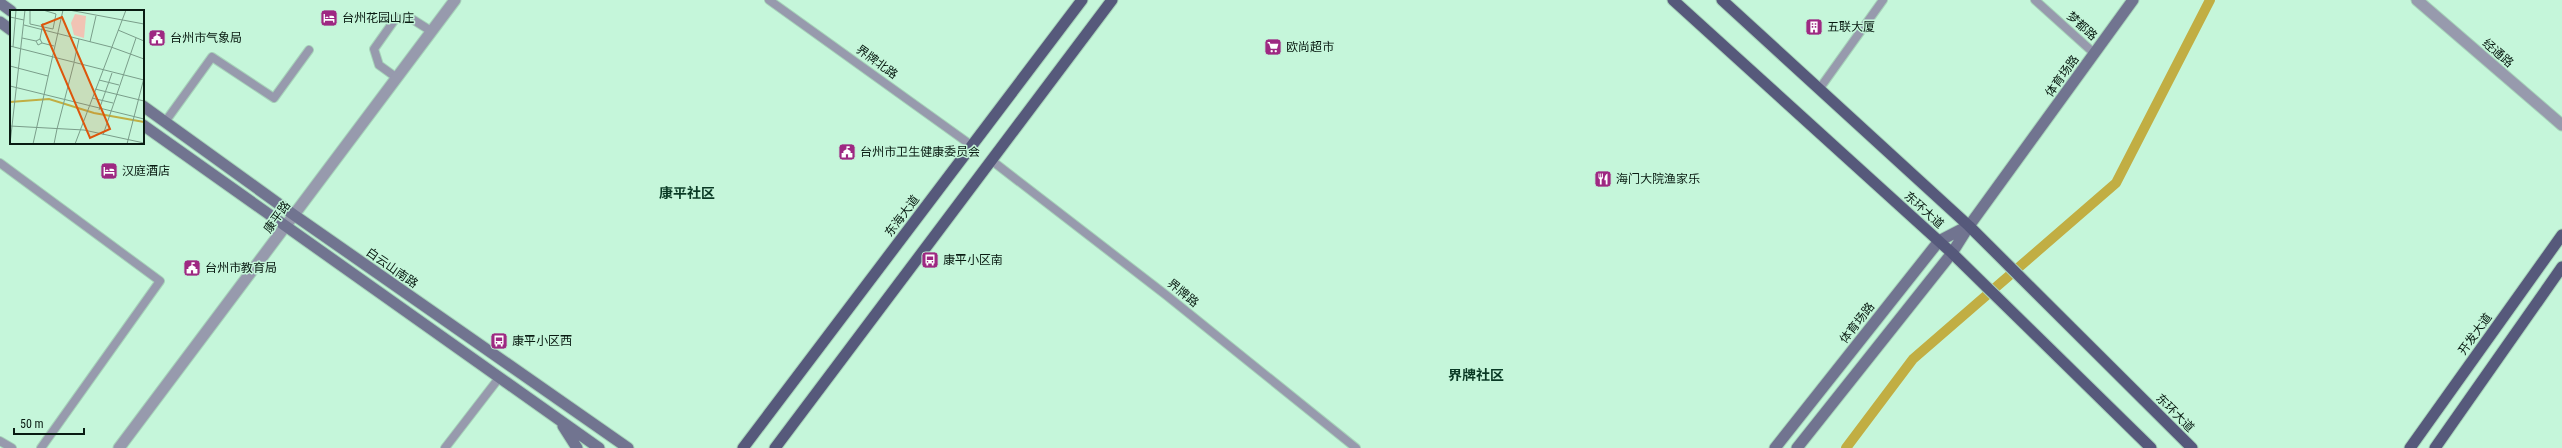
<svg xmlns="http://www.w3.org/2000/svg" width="2562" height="448" font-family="'Roboto Condensed','Noto Sans SC',sans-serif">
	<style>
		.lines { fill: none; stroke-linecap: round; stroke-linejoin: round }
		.canal { stroke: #c1ae43; stroke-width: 10 }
		.minor-casing { stroke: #a7d3ba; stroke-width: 10 }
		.tertiary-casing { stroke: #a7d3ba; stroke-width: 13 }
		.secondary-casing { stroke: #a7d3ba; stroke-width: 13 }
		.primary-casing { stroke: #a7d3ba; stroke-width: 13 }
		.minor { stroke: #979aad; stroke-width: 8 }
		.tertiary { stroke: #979aad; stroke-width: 11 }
		.secondary { stroke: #717490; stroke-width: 11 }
		.primary { stroke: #56597b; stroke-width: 11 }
		.labels { text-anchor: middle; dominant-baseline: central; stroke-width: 3; stroke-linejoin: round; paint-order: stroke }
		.poi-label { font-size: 12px; fill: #091b12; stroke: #c5f6da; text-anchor: start }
		.street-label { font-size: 12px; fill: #091b12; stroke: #c5f6da }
		.quarter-label { font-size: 14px; font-weight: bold; fill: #093924; stroke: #c5f6da }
		.inset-river { fill: none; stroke: #c1ae43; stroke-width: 2 }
		.inset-road { fill: none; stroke: #7a9e8a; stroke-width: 1 }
		.view { fill: #dd560c; fill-opacity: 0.15; stroke: #dd560c; stroke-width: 2 }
		.inset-edge { fill: none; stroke: #091b12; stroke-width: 2 }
	</style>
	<rect width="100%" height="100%" fill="#c5f6da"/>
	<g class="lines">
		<!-- canal -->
		<path class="canal" d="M1846 448 1913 359 2116 183 2210 0"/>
		<!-- minor casing -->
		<g class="minor-casing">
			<path id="minor" d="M769 0 971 145
				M2035 0 2095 54
				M397 78 379 65 374 49 396 18 412 19 431 31
				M1820 88 1883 0
				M165 122 212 57 274 98 309 50
				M991 160 1166 295 1356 448
				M0 163 160 281 41 448
				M0 441 12 448
				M445 448 499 378"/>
		</g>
		<!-- tertiary casing -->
		<g class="tertiary-casing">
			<path id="tertiary" d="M2417 0 2562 125
				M119 448 455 0"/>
		</g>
		<!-- secondary casing -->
		<g class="secondary-casing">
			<path id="secondary" d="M0 3 11 11
				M0 22 11 30
				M143 106 294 215 628 448
				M143 125 599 448
				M563 426 577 448
				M1775 448 1939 241 1968 226
				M1797 448 1952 253 1969 226 2133 0"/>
		</g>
		<!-- primary casing -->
		<g class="primary-casing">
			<path id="primary" d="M1673 0 1952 253 2151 448
				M1722 0 1969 226 2192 448
				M743 448 1082 0
				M775 448 1112 0
				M2410 448 2562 235
				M2435 448 2562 267"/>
		</g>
		<!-- minor -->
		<use href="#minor" class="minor"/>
		<!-- tertiary -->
		<use href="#tertiary" class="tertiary"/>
		<!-- secondary -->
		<use href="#secondary" class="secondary"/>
		<!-- primary -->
		<use href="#primary" class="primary"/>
	</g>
	<!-- icons -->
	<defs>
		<g id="hotel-square" transform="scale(0.9)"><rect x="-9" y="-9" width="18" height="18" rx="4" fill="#9e2882" stroke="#c5f6da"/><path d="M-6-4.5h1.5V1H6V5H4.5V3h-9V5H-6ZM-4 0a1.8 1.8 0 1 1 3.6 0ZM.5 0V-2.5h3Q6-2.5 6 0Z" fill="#fff"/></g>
		<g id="building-square" transform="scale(0.9)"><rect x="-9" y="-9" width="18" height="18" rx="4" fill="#9e2882" stroke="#c5f6da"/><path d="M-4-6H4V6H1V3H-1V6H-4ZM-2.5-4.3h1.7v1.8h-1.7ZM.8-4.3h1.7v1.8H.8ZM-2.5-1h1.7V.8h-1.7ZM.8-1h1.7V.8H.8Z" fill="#fff"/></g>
		<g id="civic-square" transform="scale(0.9)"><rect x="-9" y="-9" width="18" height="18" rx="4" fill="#9e2882" stroke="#c5f6da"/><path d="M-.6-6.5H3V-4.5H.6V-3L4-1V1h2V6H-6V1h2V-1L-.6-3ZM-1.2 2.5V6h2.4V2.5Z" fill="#fff"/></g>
		<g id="supermarket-square" transform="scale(0.9)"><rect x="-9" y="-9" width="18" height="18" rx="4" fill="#9e2882" stroke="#c5f6da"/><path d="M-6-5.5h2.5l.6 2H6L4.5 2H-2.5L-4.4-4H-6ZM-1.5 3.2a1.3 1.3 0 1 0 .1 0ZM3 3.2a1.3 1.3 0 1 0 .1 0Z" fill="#fff"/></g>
		<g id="restaurant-square" transform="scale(0.9)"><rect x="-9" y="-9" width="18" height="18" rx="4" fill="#9e2882" stroke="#c5f6da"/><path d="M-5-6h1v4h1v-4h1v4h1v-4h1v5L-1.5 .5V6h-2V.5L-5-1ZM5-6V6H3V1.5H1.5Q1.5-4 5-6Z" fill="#fff"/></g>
		<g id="bus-square" transform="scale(0.9)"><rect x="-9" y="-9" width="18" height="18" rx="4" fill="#9e2882" stroke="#c5f6da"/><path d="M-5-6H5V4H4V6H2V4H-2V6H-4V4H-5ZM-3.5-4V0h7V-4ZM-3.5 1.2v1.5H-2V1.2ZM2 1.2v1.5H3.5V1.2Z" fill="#fff"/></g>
	</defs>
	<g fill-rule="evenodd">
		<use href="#hotel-square" x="329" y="18"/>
		<use href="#building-square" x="1814" y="27"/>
		<use href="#civic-square" x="157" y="38"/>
		<use href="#supermarket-square" x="1273" y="47"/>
		<use href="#civic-square" x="847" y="152"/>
		<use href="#hotel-square" x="109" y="171"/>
		<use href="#restaurant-square" x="1603" y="179"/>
		<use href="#bus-square" x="930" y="260"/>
		<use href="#civic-square" x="192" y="268"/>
		<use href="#bus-square" x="499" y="341"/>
	</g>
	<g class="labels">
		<!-- poi labels -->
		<g class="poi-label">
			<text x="342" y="18">台州花园山庄</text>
			<text x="1827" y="27">五联大厦</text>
			<text x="170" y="38">台州市气象局</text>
			<text x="1286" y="47">欧尚超市</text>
			<text x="860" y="152">台州市卫生健康委员会</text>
			<text x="122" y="171">汉庭酒店</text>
			<text x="1616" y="179">海门大院渔家乐</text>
			<text x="943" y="260">康平小区南</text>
			<text x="205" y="268">台州市教育局</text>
			<text x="512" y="341">康平小区西</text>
		</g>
		<!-- street labels -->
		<g class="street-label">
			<text transform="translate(2082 26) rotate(42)">梦都路</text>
			<text transform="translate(2498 53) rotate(41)">经通路</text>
			<text transform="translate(877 62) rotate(36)">界牌北路</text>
			<text transform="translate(2062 76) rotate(-54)">体育场路</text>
			<text transform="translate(1924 210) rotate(42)">东环大道</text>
			<text transform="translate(902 216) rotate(-53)">东海大道</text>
			<text transform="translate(277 217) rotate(-54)">康平路</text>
			<text transform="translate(392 268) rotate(35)">白云山南路</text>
			<text transform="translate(1183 293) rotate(39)">界牌路</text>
			<text transform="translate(1857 323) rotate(-52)">体育场路</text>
			<text transform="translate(2475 334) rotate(-54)">开发大道</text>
			<text transform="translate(2175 413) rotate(45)">东环大道</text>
		</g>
		<!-- quarter labels -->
		<g class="quarter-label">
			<text x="687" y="193">康平社区</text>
			<text x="1476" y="375">界牌社区</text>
		</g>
	</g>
	<!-- overview -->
	<g transform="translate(10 10)">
		<rect width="134" height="134" fill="#c5f6da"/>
		<path d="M65 4 76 6 74 28 64 25 61 13Z" fill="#f1c3b4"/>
		<path class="inset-river" d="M0 92 39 89 84 103 134 112"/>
		<path class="inset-road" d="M20 0V14L43 19 46 4 33 0M59 0 134 14M0 7 14 10M14 15 101 37 134 49M108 20 134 31M12 28 26 31M30 29 26 31 28 35 32 33 30 29 33 13M80 32 86 6M32 33 44 36M0 36 134 70M3 37 6 0M64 52 69 29M0 56 38 66M89 70 109 75M0 76 134 109M85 79 134 91M82 88 103 93M89 100 102 63M0 116 74 120 134 133M47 119 64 53M93 125 126 28M0 134 15 0M23 134 53 0M44 134 47 119M65 134 116 0M117 134 134 68"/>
		<path class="view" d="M52 7 100 119 80 128 32 15Z"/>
		<rect width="134" height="134" class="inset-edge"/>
	</g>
	<!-- scale -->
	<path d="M14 428v6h70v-6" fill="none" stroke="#091b12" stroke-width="2"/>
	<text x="20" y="428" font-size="12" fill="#091b12" stroke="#c5f6da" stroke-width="3" paint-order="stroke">50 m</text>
</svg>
